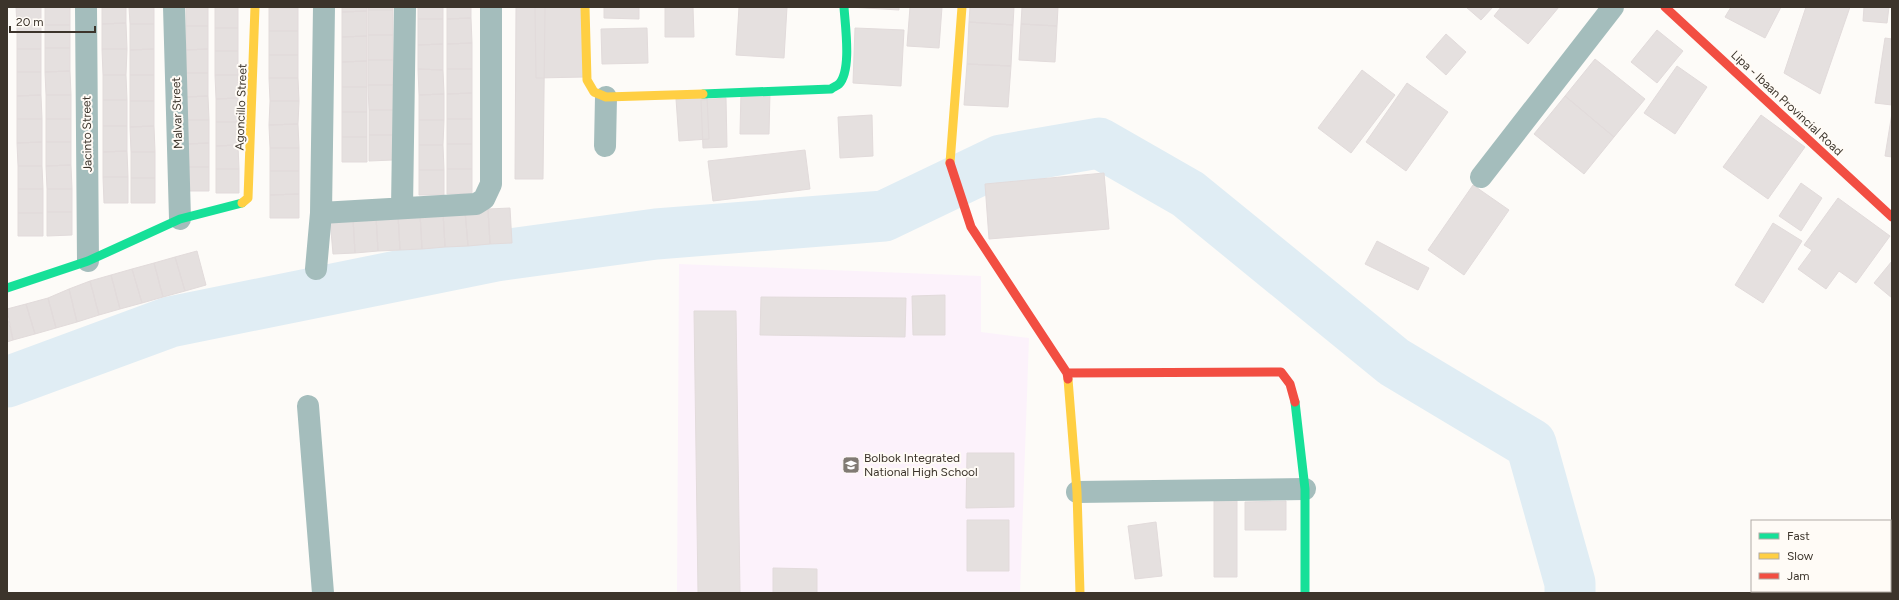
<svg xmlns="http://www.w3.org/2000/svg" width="1899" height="600" font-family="Figtree,sans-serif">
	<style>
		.education { fill: #fcf2fb }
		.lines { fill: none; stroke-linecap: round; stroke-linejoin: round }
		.river { stroke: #e0edf4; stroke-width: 51 }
		.building { fill: #e5e0df; stroke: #e2dbdb }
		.street { stroke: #a4bdbc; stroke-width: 22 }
		.fast { stroke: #16e098; stroke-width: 9 }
		.slow { stroke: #ffcf43; stroke-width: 9 }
		.jam { stroke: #f24e42; stroke-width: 9 }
		.labels { text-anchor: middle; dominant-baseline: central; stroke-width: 4; stroke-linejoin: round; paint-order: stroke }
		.street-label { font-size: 12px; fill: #3c342b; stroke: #fffbf6 }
		.poi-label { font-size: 12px; fill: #3c342b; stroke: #fffbf6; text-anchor: start }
	</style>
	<rect width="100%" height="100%" fill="#fdfbf8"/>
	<!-- education -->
	<path class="education" d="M679 264 981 276V332L1029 338 1020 593H677Z"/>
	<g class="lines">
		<!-- river -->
		<path class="river" d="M7 382 170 322 496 256 656 234 884 216 1001 160 1099 143 1188 194 1394 362 1531 444 1570 583V593"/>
	</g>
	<!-- building -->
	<path class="building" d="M16 7H41V25L17 26Z
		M45 7H70V25H45Z
		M102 7H126V23L102 24Z
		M129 7H154V24H130Z
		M186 7H208V26H186Z
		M215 7H238V28H215Z
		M342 7H367V11L342 12Z
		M368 7H393V10H368Z
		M418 7H443V19H418Z
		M447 7H471V18L447 19Z
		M516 7H545L543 179H515Z
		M535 7H584L585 77 536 78Z
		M604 7H639V19L604 18Z
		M665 7H693L694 37H665Z
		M739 7H787L784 58 736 55Z
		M849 7H899V10Z
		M910 7H942L939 48 907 46Z
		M970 7H1014L1013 25 969 22Z
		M1022 7H1058L1057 26 1021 24Z
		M1466 7H1493L1481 20Z
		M1501 7H1559L1528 44 1494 16Z
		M1731 7H1781L1765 38 1725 17Z
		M1806 7H1850L1820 94 1784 73Z
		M1864 7H1889L1887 23 1863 21Z
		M269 8H298V31H269Z
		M368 10H393V35H368Z
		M367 11V36L342 37V12Z
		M471 18 472 43 447 44V19Z
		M418 19H443V44L418 45Z
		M969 22 1013 25 1011 66 967 64Z
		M126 23 127 49H102V24Z
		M130 24H154V49L130 50Z
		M1021 24 1057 26 1055 62 1019 60Z
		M41 25V49H17V26Z
		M45 25H70V48H45Z
		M186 26H208V49L186 50Z
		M215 28H238V51H215Z
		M647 28 648 63 602 64 601 29Z
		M855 28 904 30 901 86 853 83Z
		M1657 30 1683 51 1657 83 1631 62Z
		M269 31H298V55H269Z
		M1446 34 1466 52 1446 75 1426 57Z
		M368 35H393V60H368Z
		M367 36V61L342 62V37Z
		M1885 38 1892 39V105L1875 103Z
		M472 43V69H447V44Z
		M443 44V70L418 69V45Z
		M45 48H70V71L45 72Z
		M17 49H41V72H17Z
		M102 49H127L126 75H103Z
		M154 49V75H130V50Z
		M208 49V73H186V50Z
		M215 51H238V75H215Z
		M269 55H298V78H269Z
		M1595 59 1645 99 1614 137 1565 96Z
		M368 60H393V85H368Z
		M367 61V87H342V62Z
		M967 64 1011 66 1008 107 964 105Z
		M1677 66 1707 87 1675 134 1644 113Z
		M418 69 443 70 444 94 419 95Z
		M447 69H472V93L447 94Z
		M1362 70 1395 95 1351 153 1318 128Z
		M70 71 71 95H46L45 72Z
		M17 72H41V95L17 96Z
		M186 73H208V96L186 97Z
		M103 75H126L127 100H103Z
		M130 75H154V101H130Z
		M215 75H238V98L216 99Z
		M269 78H298L299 101H270Z
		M1407 83 1448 112 1406 171 1366 142Z
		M368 85H393L394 110H369Z
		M342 87H367V112H342Z
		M741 90 770 91 769 134H740Z
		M472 93V119H447V94Z
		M444 94V120H419V95Z
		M41 95 42 119H17V96Z
		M46 95H71V119H46Z
		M208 96 209 120H187L186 97Z
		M1565 96 1614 137 1584 174 1534 134Z
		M707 97 709 139 679 141 676 99Z
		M238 98V122H216V99Z
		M726 98 727 147 703 148 701 100Z
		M103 100H127V126H103Z
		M130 101H154V126L130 127Z
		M270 101H299L298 124 269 125Z
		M369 110H394V135H369Z
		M342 112H367V137H342Z
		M1892 113V157L1885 156Z
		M872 115 873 156 840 158 838 117Z
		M1761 115 1805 147 1768 199 1723 167Z
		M17 119H42V142L17 143Z
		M46 119H71V142H46Z
		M447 119H472V144H447Z
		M187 120H209V143L187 144Z
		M419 120H444L443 145H419Z
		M216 122H238V145L216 146Z
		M298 124 299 148H270L269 125Z
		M103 126H127V151L103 152Z
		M154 126 155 152H131L130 127Z
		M369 135H394L393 160 369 161Z
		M342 137H367V162H342Z
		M42 142V166H18L17 143Z
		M46 142H71V165L46 166Z
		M209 143V167H187V144Z
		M447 144H472V169H447Z
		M238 145 239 169H216V146Z
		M419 145H443L444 170H419Z
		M270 148H299V171H270Z
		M805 150 810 189 713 201 708 161Z
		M127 151 128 177H103V152Z
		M131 152H155V178H131Z
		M71 165 72 189H47L46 166Z
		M18 166H42L43 189H18Z
		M187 167H209V191H187Z
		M216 169H239V193H216Z
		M447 169H472V194H447Z
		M419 170H444V195H419Z
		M270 171H299V194L270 195Z
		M1104 173 1109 229 989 239 985 184Z
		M103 177H128V203H104Z
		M131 178H155V203H131Z
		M1801 183 1822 198 1801 231 1779 216Z
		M1473 185 1509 210 1464 275 1428 250Z
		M18 189H43V213H18Z
		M47 189H72V212H47Z
		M299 194V218H270V195Z
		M1838 198 1890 236 1856 283 1839 271 1826 289 1798 269 1812 250 1804 245Z
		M510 208 512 243 490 244 488 209Z
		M488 209 490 244 468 246 465 211Z
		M465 211 468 246 445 247 443 212Z
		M47 212H72V235L47 236Z
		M443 212 445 247 422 249 420 213Z
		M18 213H43V236H18Z
		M420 213 422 249 400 250 398 215Z
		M398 215 400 250 378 251 376 216Z
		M376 216 378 251 355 253 353 218Z
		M353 218 355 253 333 254 330 219Z
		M1773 223 1802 241 1763 303 1735 285Z
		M1377 241 1429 268 1418 290 1365 264Z
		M197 251 206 285 185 291 175 257Z
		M175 257 185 291 163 297 154 263Z
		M1892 261V298L1874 283Z
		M154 263 163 297 142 303 132 269Z
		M132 269 142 303 120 309 111 275Z
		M111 275 120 309 99 315 90 281Z
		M90 281 99 315 77 322 69 289Z
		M69 289 77 322 56 328 48 298Z
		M945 295V335H913L912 296Z
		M761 297 906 298 905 337 760 335Z
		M48 298 56 328 35 334 26 304Z
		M26 304 35 334 13 340 7 309Z
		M694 311H736L740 593H698Z
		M7 316 13 340 7 342Z
		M967 453H1014V507L966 508Z
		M1214 499H1237V577H1214Z
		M1286 501V530H1245V502Z
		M967 520H1009V571H967Z
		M1156 522 1162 576 1135 579 1128 526Z
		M773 568 817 569V593H773Z"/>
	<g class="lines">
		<!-- street -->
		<path class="street" d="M86 7 88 261
			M174 7 180 219
			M605 146 606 97
			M1481 177 1613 7
			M402 208 405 7
			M321 213 476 204 484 199 491 184V7
			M316 269 321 213 324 7
			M308 406 323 593
			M1077 492 1305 489"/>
		<!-- fast -->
		<path class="fast" d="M703 94 831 89C833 87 837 86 839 84 852 70 845 25 844 7
			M7 288 88 261 180 219 242 203
			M1295 402 1305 489V593"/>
		<!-- slow -->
		<path class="slow" d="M585 7 587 80 594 92 606 97 703 94
			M950 163 962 7
			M242 203 248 198 255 7
			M1068 379 1077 492 1080 593"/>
		<!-- jam -->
		<path class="jam" d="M1665 7 1892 217
			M950 163 971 227 1067 373 1068 379
			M1067 373 1281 372 1290 384 1295 402"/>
	</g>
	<!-- icons -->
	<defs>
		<g id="school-square" transform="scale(0.9)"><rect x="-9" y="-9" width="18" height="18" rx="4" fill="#807a73" stroke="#fffbf6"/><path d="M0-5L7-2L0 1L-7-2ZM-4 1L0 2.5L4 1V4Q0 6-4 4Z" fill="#fff"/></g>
	</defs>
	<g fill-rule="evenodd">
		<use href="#school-square" x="851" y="465"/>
	</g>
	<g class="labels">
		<!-- street labels -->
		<g class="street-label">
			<text transform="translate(1787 103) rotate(43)">Lipa - Ibaan Provincial Road</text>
			<text transform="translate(241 107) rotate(-88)">Agoncillo Street</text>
			<text transform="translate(177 113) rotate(-92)">Malvar Street</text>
			<text transform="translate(87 134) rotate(-91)">Jacinto Street</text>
		</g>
		<!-- poi labels -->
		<g class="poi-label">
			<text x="864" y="458">Bolbok Integrated<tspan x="864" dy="14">National High School</tspan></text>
		</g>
	</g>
	<!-- border -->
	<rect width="1899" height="600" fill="none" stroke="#3c342b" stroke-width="16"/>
	<!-- legend -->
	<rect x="1751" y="520" width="140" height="72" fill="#fffbf6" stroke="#b1aba5"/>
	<rect x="1759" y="533" width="20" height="6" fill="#16e098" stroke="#b1aba5"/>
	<text x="1787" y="540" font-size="12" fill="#3c342b">Fast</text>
	<rect x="1759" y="553" width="20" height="6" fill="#ffcf43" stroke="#b1aba5"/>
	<text x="1787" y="560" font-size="12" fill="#3c342b">Slow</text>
	<rect x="1759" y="573" width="20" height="6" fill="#f24e42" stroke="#b1aba5"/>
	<text x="1787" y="580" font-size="12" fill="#3c342b">Jam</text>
	<!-- scale -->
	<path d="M10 26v6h85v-6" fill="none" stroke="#3c342b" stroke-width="2"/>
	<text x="16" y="26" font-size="12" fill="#3c342b" stroke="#fffbf6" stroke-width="3" paint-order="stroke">20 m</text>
</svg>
